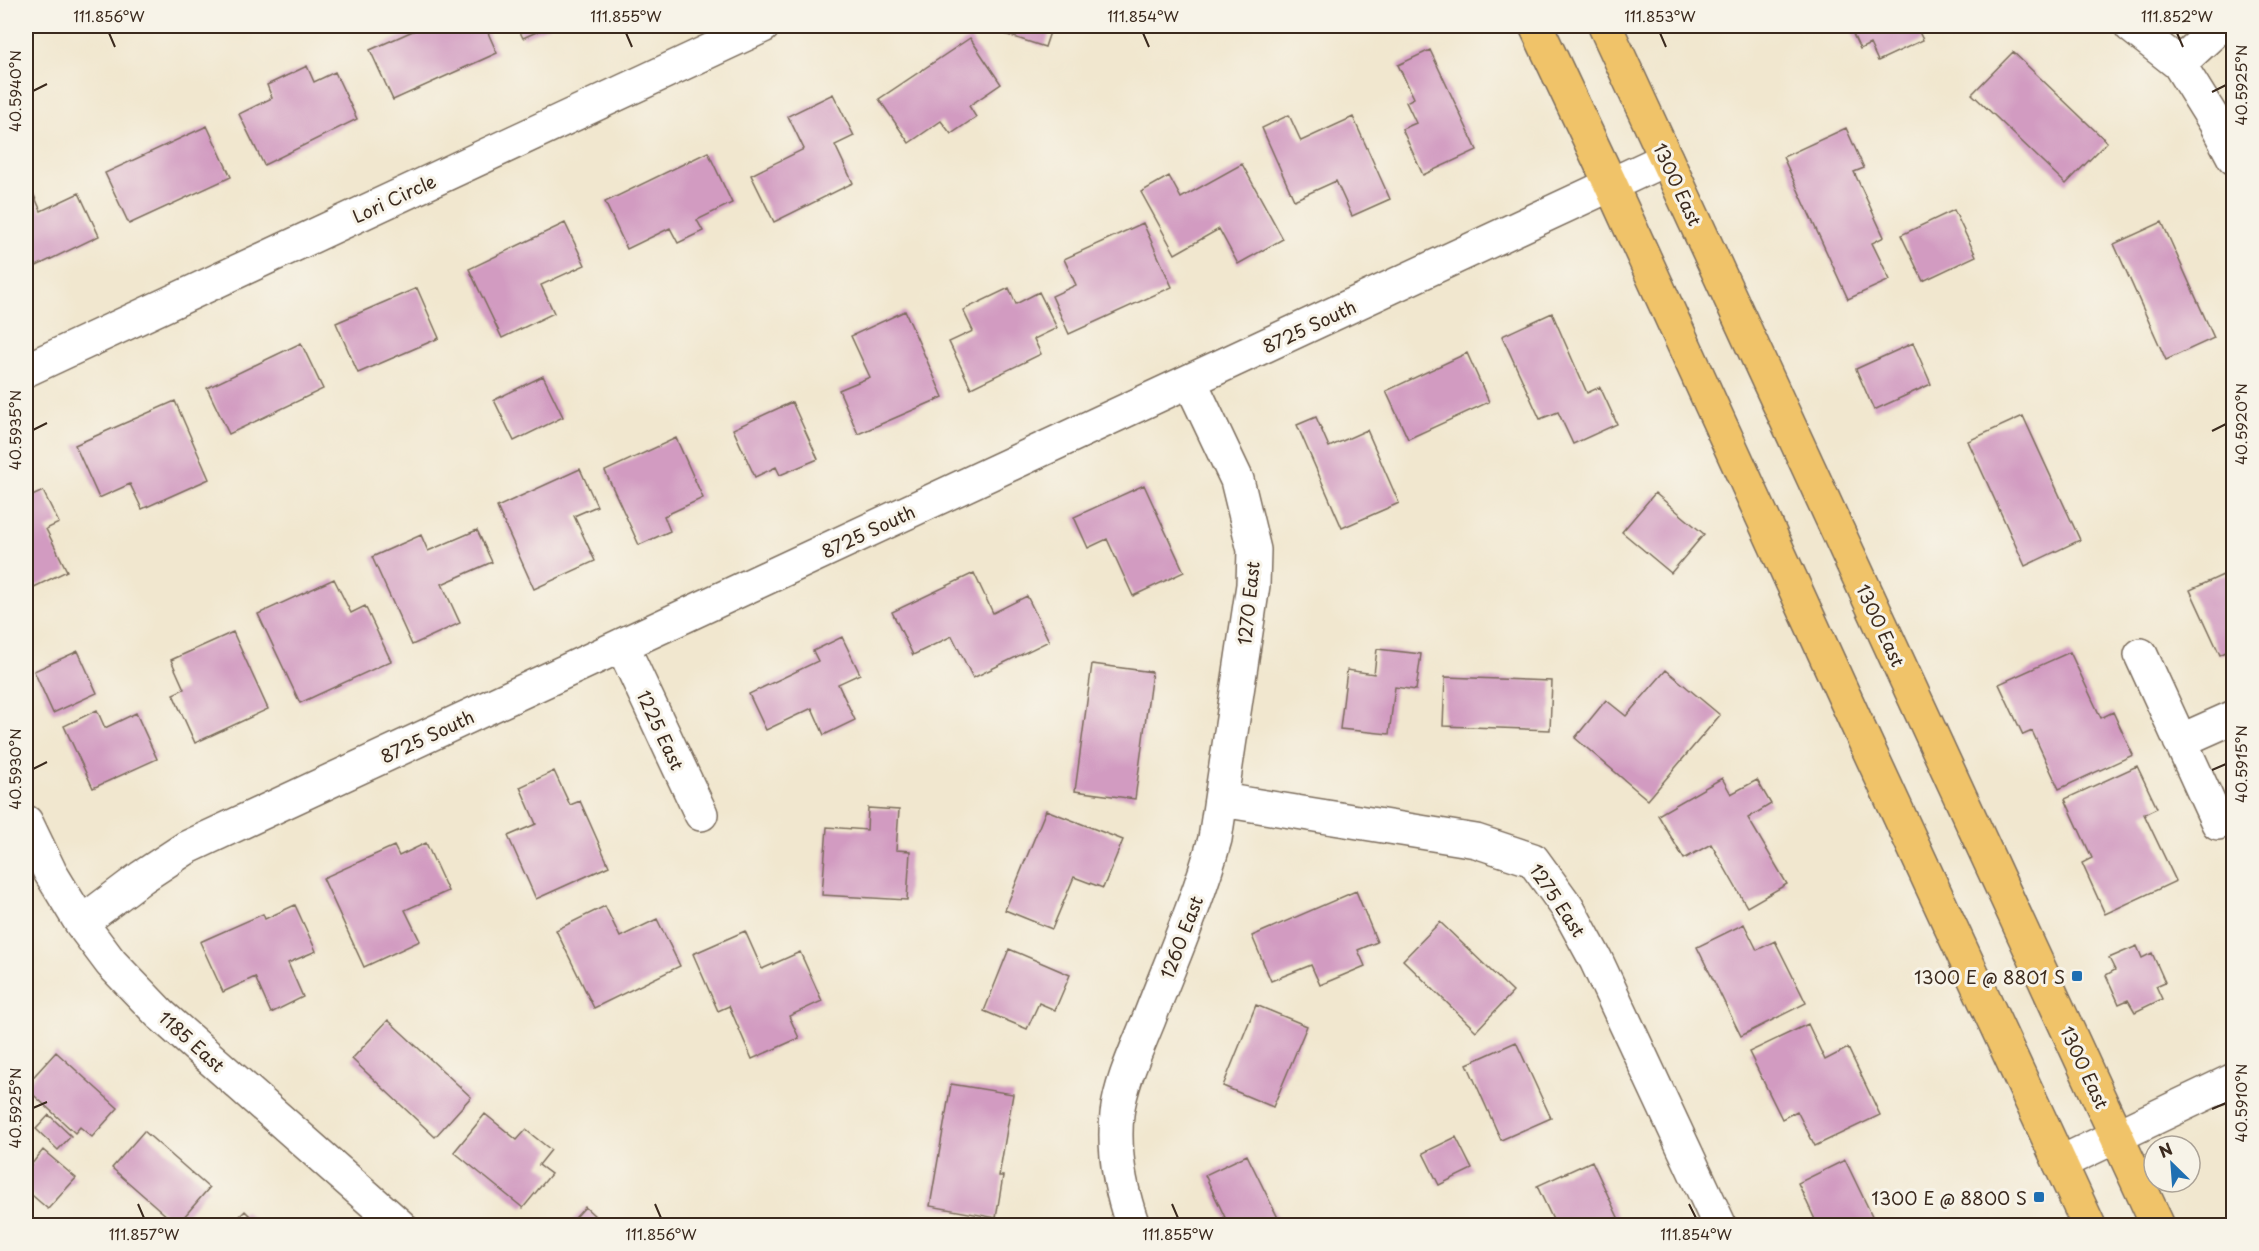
<svg xmlns="http://www.w3.org/2000/svg" width="2259" height="1251" font-family="'Playpen Sans',sans-serif">
	<style>
		.building { fill: #d29bc1 }
		.lines { fill: none; stroke-linecap: round; stroke-linejoin: round }
		.street-casing { stroke: #7b6c5c; stroke-width: 36 }
		.primary-casing { stroke: #7b6c5c; stroke-width: 36 }
		.street { stroke: #fff; stroke-width: 33 }
		.primary { stroke: #f0c369; stroke-width: 33 }
		.ticks { fill: none; stroke: #3b2a1e; stroke-width: 2 }
		.poi-dot { fill: #1f6fb2; stroke: #f7f3e8; stroke-width: 2 }
		.labels { text-anchor: middle; dominant-baseline: central; stroke-width: 6; stroke-linejoin: round; paint-order: stroke }
		.street-label { font-size: 18px; fill: #3b2a1e; stroke: #f7f3e8 }
		.poi-label { font-size: 18px; fill: #3b2a1e; stroke: #f7f3e8; text-anchor: end }
		.neatline { fill: none; stroke: #3b2a1e; stroke-width: 2 }
		.ticks-label { font-size: 15px; text-anchor: middle; fill: #3b2a1e }
	</style>
	<rect width="100%" height="100%" fill="#f7f3e8"/>
	<filter id="ink" filterUnits="userSpaceOnUse"><feTurbulence type="fractalNoise" baseFrequency=".0167" numOctaves="2"/><feDisplacementMap in="SourceGraphic" scale="12" xChannelSelector="R" yChannelSelector="G"/><feConvolveMatrix kernelMatrix="1 2 1 2 8 2 1 2 1" color-interpolation-filters="sRGB"/></filter>
	<filter id="wash" filterUnits="userSpaceOnUse"><feTurbulence type="fractalNoise" baseFrequency=".008" numOctaves="4" result="noise"/><feDisplacementMap in="SourceGraphic" scale="24" xChannelSelector="R" yChannelSelector="G"/><feGaussianBlur stdDeviation="1.35" result="paint"/><feColorMatrix in="noise" values="0 0 0 0 0 0 0 0 0 0 0 0 0 0 0 0 0 1.4 0 .05"/><feComposite in="paint" operator="in"/></filter>
	<g filter="url(#wash)">
		<rect width="100%" height="100%" fill="#f1e7cf"/>
		<g id="blocks">
			<!-- building -->
			<path class="building" d="M424 26H485L497 53 393 100 370 50Z
				M517 26H550L523 38Z
				M994 26H1052L1045 47 992 30Z
				M1849 26H1916L1923 40 1878 61 1870 44 1860 49Z
				M970 38 1001 84 969 106 976 117 951 134 941 121 909 143 879 99Z
				M1430 50 1477 150 1423 175 1402 129 1416 123 1406 102 1414 98 1398 65Z
				M2013 52 2107 142 2066 184 1972 94Z
				M307 66 314 82 335 72 357 119 264 165 239 114 272 98 267 85Z
				M833 94 854 136 835 145 853 183 774 222 751 175 804 149 788 116Z
				M1289 115 1301 141 1353 117 1390 199 1352 216 1336 181 1294 200 1262 128Z
				M207 126 231 177 129 224 105 173Z
				M1846 128 1864 168 1854 172 1884 237 1872 243 1890 280 1848 299 1783 157Z
				M708 152 732 203 697 220 703 231 678 243 670 228 627 249 605 202Z
				M1242 164 1283 239 1238 264 1219 229 1175 254 1141 192 1169 176 1181 198Z
				M28 182 41 211 79 193 99 236 26 271V184Z
				M1954 210 1976 256 1923 281 1901 235Z
				M2162 222 2214 338 2166 360 2114 244Z
				M565 223 585 265 541 285 554 313 502 338 469 269Z
				M1143 223 1172 287 1069 334 1052 296 1076 285 1064 259Z
				M417 288 439 338 358 373 336 323Z
				M1009 288 1016 304 1039 292 1057 328 1034 339 1041 354 971 388 949 342 973 331 963 310Z
				M905 311 943 397 858 434 839 390 870 377 851 336Z
				M1552 313 1587 393 1600 387 1617 424 1573 444 1558 412 1540 419 1502 336Z
				M301 343 323 389 229 434 207 388Z
				M1913 343 1931 384 1874 410 1856 369Z
				M1467 353 1489 402 1408 439 1386 391Z
				M543 376 563 417 514 441 494 400Z
				M175 401 209 479 142 509 130 484 99 498 75 445Z
				M792 402 818 459 780 475 776 467 755 477 733 429Z
				M2023 416 2080 540 2025 566 1968 441Z
				M1316 417 1329 447 1367 430 1399 503 1342 528 1297 425Z
				M676 438 703 498 664 516 670 531 639 545 605 471Z
				M580 469 597 506 574 516 595 561 534 589 497 507Z
				M1144 485 1184 572 1133 596 1107 539 1088 548 1074 517Z
				M43 491 59 523 46 529 67 571 26 591V493L28 498Z
				M1655 493 1704 534 1671 573 1622 532Z
				M477 530 492 562 442 584 460 623 412 645 372 557 421 535 428 551Z
				M2234 570V648L2220 655 2190 590Z
				M974 573 993 613 1027 596 1049 641 973 678 952 636 913 655 892 612Z
				M334 579 351 613 365 606 391 661 300 703 258 614Z
				M233 632 268 709 195 743 173 694 184 689 171 660Z
				M842 637 860 674 838 684 855 720 824 735 812 708 766 730 749 694 818 661 813 651Z
				M1377 649 1421 654 1416 690 1395 687 1389 734 1340 729 1347 670 1374 674Z
				M78 651 97 693 53 713 34 671Z
				M2070 652 2101 718 2113 712 2133 755 2059 789 2032 731 2023 735 1999 684Z
				M1092 664 1152 672 1135 799 1075 791Z
				M1666 670 1720 715 1648 800 1575 738 1606 700 1626 716Z
				M1445 677 1552 681 1550 730 1443 726Z
				M97 710 105 728 136 713 157 759 93 788 64 726Z
				M2137 766 2157 808 2144 814 2176 881 2105 914 2082 863 2092 858 2065 799Z
				M554 771 570 805 580 801 609 866 536 899 508 836 536 824 520 787Z
				M1722 778 1731 794 1757 780 1771 804 1748 818 1787 884 1747 907 1711 844 1684 859 1658 815Z
				M868 808 899 810 896 850 910 851 907 900 822 895 827 827 867 830Z
				M1046 810 1123 840 1103 888 1074 877 1052 929 1005 910Z
				M426 843 448 891 405 910 420 941 364 967 323 878 394 846 399 856Z
				M1356 891 1377 942 1358 950 1365 966 1320 985 1311 965 1271 981 1252 936Z
				M295 905 316 951 288 963 303 997 271 1013 255 977 223 992 200 942 263 914 265 919Z
				M605 906 620 937 657 919 680 966 594 1008 556 930Z
				M1440 922 1513 992 1476 1031 1403 960Z
				M1744 924 1757 950 1775 941 1806 1003 1741 1036 1697 947Z
				M745 931 762 969 800 952 822 1001 789 1016 799 1038 752 1059 729 1006 718 1011 693 954Z
				M2137 946 2142 958 2152 953 2165 982 2156 986 2162 999 2135 1012 2128 1000 2119 1004 2106 975 2115 970 2109 958Z
				M1009 949 1070 975 1055 1010 1039 1003 1027 1029 984 1011Z
				M1256 1005 1307 1026 1273 1107 1223 1086Z
				M388 1020 471 1097 435 1137 352 1059Z
				M1808 1024 1825 1060 1848 1048 1880 1115 1815 1146 1797 1111 1782 1119 1749 1052Z
				M1516 1042 1551 1118 1501 1140 1467 1064Z
				M56 1052 118 1108 92 1137 80 1127 75 1133 26 1088V1085Z
				M951 1084 1013 1094 999 1176H1003L996 1218 930 1206Z
				M485 1114 517 1140 526 1130 551 1150 539 1165 551 1174 523 1208 454 1152Z
				M49 1115 71 1136 58 1150 36 1129Z
				M144 1131 209 1188 177 1225 112 1168Z
				M1456 1137 1472 1169 1439 1185 1423 1153Z
				M43 1150 76 1178 48 1209 26 1190V1171Z
				M1247 1155 1282 1226H1229L1205 1175Z
				M1845 1160 1877 1226H1818L1798 1183Z
				M1592 1161 1622 1226H1556L1537 1186Z
				M585 1207 606 1226H568Z
				M245 1211 260 1226H230Z"/>
		</g>
	</g>
	<g filter="url(#ink)">
		<use href="#blocks" fill-opacity="0" stroke="#7b6c5c" stroke-width="1.5"/>
		<g class="lines">
			<!-- street casing -->
			<g class="street-casing">
				<path id="street" d="M2131 26 2179 64 2215 122 2234 158
					M2179 64 2220 26
					M26 370 763 26
					M622 645 701 814
					M2141 655 2218 823
					M2180 741 2234 717
					M1222 800 1476 841 1533 860 1567 907 1596 960 1720 1226
					M26 822 50 872 81 923 111 963 160 1014 400 1226
					M81 923 142 877 186 848 1666 159
					M2060 1163 2234 1080
					M1133 1226C1120 1189 1113 1153 1117 1114 1121 1082 1137 1049 1149 1019 1172 959 1198 901 1215 839L1253 585 1254 550 1237 480 1190 381"/>
			</g>
			<!-- primary casing -->
			<g class="primary-casing">
				<path id="primary" d="M1536 26 1611 185 1855 720 2089 1226
					M1605 26 2158 1226"/>
			</g>
			<!-- street -->
			<use href="#street" class="street"/>
			<!-- primary -->
			<use href="#primary" class="primary"/>
		</g>
	</g>
	<!-- ticks -->
	<path class="ticks" d="M109 33 115 47M626 33 632 47M1143 33 1149 47M1660 33 1666 47M2177 33 2183 47M33 91 47 84M2212 92 2226 85M33 430 47 423M2212 431 2226 424M33 769 47 762M2212 770 2226 764M33 1108 47 1102M2212 1109 2226 1103M138 1204 144 1218M655 1204 661 1218M1172 1204 1178 1218M1689 1204 1696 1218"/>
	<!-- markers -->
	<g class="poi-dot">
		<rect x="2071" y="970" width="12" height="12" rx="3"/>
		<rect x="2033" y="1191" width="12" height="12" rx="3"/>
	</g>
	<g class="labels">
		<!-- street labels -->
		<g class="street-label">
			<text transform="translate(1678 184) rotate(65)">1300 East</text>
			<text transform="translate(394 198) rotate(-25)">Lori Circle</text>
			<text transform="translate(1309 326) rotate(-25)">8725 South</text>
			<text transform="translate(868 531) rotate(-25)">8725 South</text>
			<text transform="translate(1248 603) rotate(-84)">1270 East</text>
			<text transform="translate(1881 625) rotate(65)">1300 East</text>
			<text transform="translate(661 730) rotate(65)">1225 East</text>
			<text transform="translate(427 736) rotate(-25)">8725 South</text>
			<text transform="translate(1558 900) rotate(56)">1275 East</text>
			<text transform="translate(1181 937) rotate(-69)">1260 East</text>
			<text transform="translate(192 1041) rotate(42)">1185 East</text>
			<text transform="translate(2085 1067) rotate(65)">1300 East</text>
		</g>
		<!-- poi labels -->
		<g class="poi-label">
			<text x="2065" y="976">1300 E @ 8801 S</text>
			<text x="2027" y="1197">1300 E @ 8800 S</text>
		</g>
	</g>
	<!-- margin -->
	<rect width="2259" height="1251" fill="none" stroke="#f7f3e8" stroke-width="66"/>
	<!-- north arrow -->
	<g transform="translate(2172 1164) rotate(335)"><circle r="28" fill="#f7f3e8" stroke="#aca397" stroke-width="1.5"/>
	<path d="M0-4.5L10 22L0 15L-10 22Z" fill="#1f6fb2"/>
	<text y="-9" font-size="16" font-weight="bold" text-anchor="middle" fill="#3b2a1e">N</text>
	</g>
	<rect x="33" y="33" width="2193" height="1185" class="neatline"/>
	<g class="ticks-label">
		<text x="109" y="22">111.856°W</text>
		<text x="626" y="22">111.855°W</text>
		<text x="1143" y="22">111.854°W</text>
		<text x="1660" y="22">111.853°W</text>
		<text x="2177" y="22">111.852°W</text>
		<text transform="translate(2242 85) rotate(-90)" y="5">40.5925°N</text>
		<text transform="translate(16 91) rotate(-90)" y="5">40.5940°N</text>
		<text transform="translate(2242 424) rotate(-90)" y="5">40.5920°N</text>
		<text transform="translate(16 430) rotate(-90)" y="5">40.5935°N</text>
		<text transform="translate(2242 764) rotate(-90)" y="5">40.5915°N</text>
		<text transform="translate(16 769) rotate(-90)" y="5">40.5930°N</text>
		<text transform="translate(2242 1103) rotate(-90)" y="5">40.5910°N</text>
		<text transform="translate(16 1108) rotate(-90)" y="5">40.5925°N</text>
		<text x="144" y="1240">111.857°W</text>
		<text x="661" y="1240">111.856°W</text>
		<text x="1178" y="1240">111.855°W</text>
		<text x="1696" y="1240">111.854°W</text>
	</g>
</svg>
